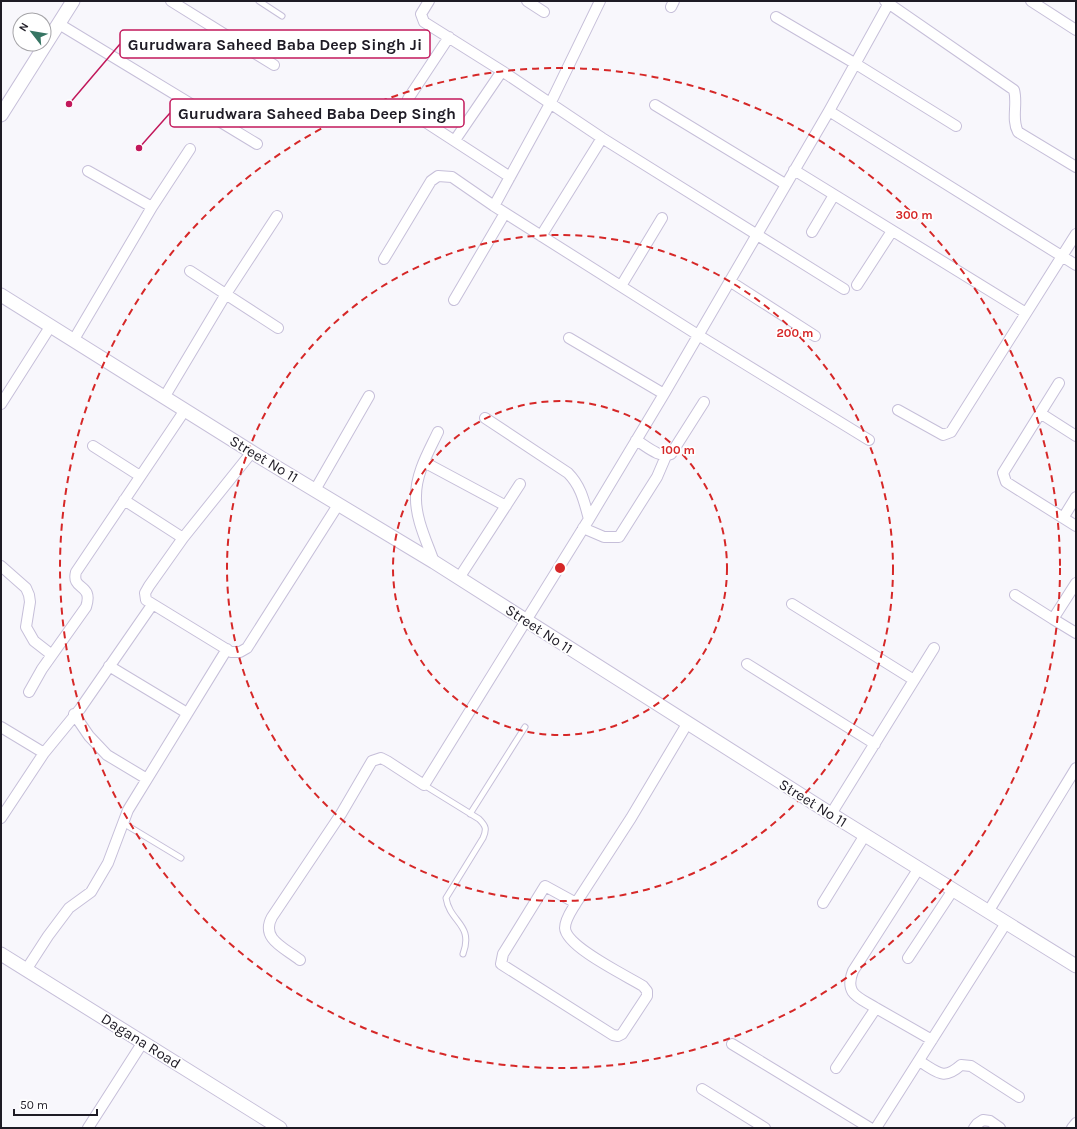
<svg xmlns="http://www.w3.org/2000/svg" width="1077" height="1129" font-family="Karla,sans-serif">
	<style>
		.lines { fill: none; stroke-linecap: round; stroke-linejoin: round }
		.service-casing { stroke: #c6bfd9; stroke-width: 7 }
		.minor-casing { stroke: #c6bfd9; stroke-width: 12 }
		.tertiary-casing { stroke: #c6bfd9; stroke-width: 15 }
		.service { stroke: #fff; stroke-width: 5 }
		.minor { stroke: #fff; stroke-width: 10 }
		.tertiary { stroke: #fff; stroke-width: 13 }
		.ring { fill: none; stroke: #d62828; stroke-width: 2; stroke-dasharray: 7 5 }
		.labels { text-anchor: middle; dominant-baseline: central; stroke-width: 3.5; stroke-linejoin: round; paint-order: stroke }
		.street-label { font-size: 15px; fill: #1e1b25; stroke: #fff }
		.centre { fill: #d62828; stroke: #fff; stroke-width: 2 }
		.ring-label { font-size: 12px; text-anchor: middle; font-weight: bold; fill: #d62828; stroke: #fff; stroke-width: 3.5; stroke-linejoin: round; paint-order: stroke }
		.leader { fill: none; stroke: #c2185b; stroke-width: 1.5 }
		.callout-dot { fill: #c2185b; stroke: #fff; stroke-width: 1.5 }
		.callout { fill: #fff; stroke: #c2185b; stroke-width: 1.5 }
		.callout-label { font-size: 16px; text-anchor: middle; font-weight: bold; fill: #1e1b25 }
	</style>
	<rect width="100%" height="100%" fill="#f8f7fc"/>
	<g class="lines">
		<!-- service casing -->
		<g class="service-casing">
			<path id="service" d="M259 1 282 16
				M424 785 479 819C486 826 487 829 483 838L446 898C450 923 474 924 463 954
				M470 814 525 727
				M123 823 181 858"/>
		</g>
		<!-- minor casing -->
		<g class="minor-casing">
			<path id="minor" d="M171 1 274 65
				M429 1 421 14 424 22 502 71 602 138 844 289
				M527 1 544 12
				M885 1 1014 90C1018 104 1011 119 1018 132L1076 167
				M1031 1 1076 30
				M671 7 674 1
				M776 17 856 64 956 126
				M59 24 257 144
				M449 37 408 99 407 108 410 112 510 177
				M655 105 785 184
				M829 111 1076 265
				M455 140 502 71
				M794 170 1026 313
				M88 171 152 207
				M494 206 551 102 600 1
				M812 232 834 195
				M541 236 602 138
				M384 259 431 181 438 176 452 177 494 206 698 335 869 440
				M190 271 278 328
				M731 282 815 336
				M857 285 892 231
				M621 286 662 218
				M454 300 505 213
				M569 338 664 394
				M73 341 152 207 190 149
				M1059 383 1003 473 1006 482 1076 526
				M165 396 226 294 277 216
				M1 404 50 327
				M898 410 943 435 951 432 1076 234
				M1040 413 1076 436
				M485 418 568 473C581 486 584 501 589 519
				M636 440C646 446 660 459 671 454L704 402
				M93 446 140 476
				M424 462 506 506
				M315 490 369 396
				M124 500 183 538 149 586 145 593 146 600 231 652H240L247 648 338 505
				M1063 518 1076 497
				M583 528 604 537H619L657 477 666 456
				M183 538 252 452
				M434 562C427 542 415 518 416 496 416 473 428 453 438 432
				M1 566 26 588 29 595 30 602 26 627 34 641 52 655
				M459 578 520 484
				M1076 583 1053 619 1076 633
				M1015 595 1053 619
				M792 604 914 680
				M747 664 875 744
				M109 666 187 713
				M29 692 42 669 86 607C94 583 71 591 76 572L185 410
				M74 714 89 736 107 755 147 779
				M1 727 44 753 1 818
				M44 753 80 709 152 605
				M831 814 934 648
				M576 903 545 886 503 954 501 964 613 1035 618 1036 622 1034 647 996V991L643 986C627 976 566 947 565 928 565 919 572 910 576 903L631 818 687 724
				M823 903 865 835
				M988 912 1076 768
				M908 958 953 890
				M300 960C285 948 260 939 272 917L341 814 372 761 381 758 387 761 424 785 589 519 664 394 829 111 890 1
				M26 970 48 936 69 908 91 892 108 863 128 810 227 649
				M876 1008C858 997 844 994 853 971L919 868
				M732 1044 870 1128
				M919 1061C938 1072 943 1081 961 1065L971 1066 1019 1097
				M836 1068 876 1008 932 1040
				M702 1089 765 1128
				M88 1128 143 1042
				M876 1128 1006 923
				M974 1128 977 1124 983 1120 990 1121 1000 1128
				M1072 1128 1076 1123"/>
		</g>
		<!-- tertiary casing -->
		<g class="tertiary-casing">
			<path id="tertiary" d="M1 115 73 1
				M1 295 263 459 434 562 831 814 1076 966
				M1 954 280 1128"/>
		</g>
		<!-- service -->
		<use href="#service" class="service"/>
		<!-- minor -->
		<use href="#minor" class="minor"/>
		<!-- tertiary -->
		<use href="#tertiary" class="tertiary"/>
	</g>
	<!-- distance rings -->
	<g class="ring">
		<circle cx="560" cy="568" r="167"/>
		<circle cx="560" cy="568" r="333"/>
		<circle cx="560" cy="568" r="500"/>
	</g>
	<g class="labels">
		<!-- street labels -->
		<g class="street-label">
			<text transform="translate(264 459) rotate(31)">Street No 11</text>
			<text transform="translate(539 629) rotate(33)">Street No 11</text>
			<text transform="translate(813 803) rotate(32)">Street No 11</text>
			<text transform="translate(141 1041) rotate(32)">Dagana Road</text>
		</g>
	</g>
	<circle cx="560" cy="568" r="6" class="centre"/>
	<g class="ring-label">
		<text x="914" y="219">300 m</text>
		<text x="795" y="337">200 m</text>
		<text x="678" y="454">100 m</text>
	</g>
	<!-- callouts -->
	<path class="leader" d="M69 104L120 44M139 148L170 113"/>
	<g class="callout-dot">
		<circle cx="69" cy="104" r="4"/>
		<circle cx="139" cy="148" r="4"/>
	</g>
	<g class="callout">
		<rect x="120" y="30" width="310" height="28" rx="4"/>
		<rect x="170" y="99" width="294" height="28" rx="4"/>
	</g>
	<g class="callout-label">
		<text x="275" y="50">Gurudwara Saheed Baba Deep Singh Ji</text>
		<text x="317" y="119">Gurudwara Saheed Baba Deep Singh</text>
	</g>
	<!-- border -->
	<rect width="1077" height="1129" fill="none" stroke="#1e1b25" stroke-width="4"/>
	<!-- north arrow -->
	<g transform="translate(32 32) rotate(301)"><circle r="19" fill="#ffffff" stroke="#a5a4a8"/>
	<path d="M0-3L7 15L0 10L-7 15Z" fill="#367563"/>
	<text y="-6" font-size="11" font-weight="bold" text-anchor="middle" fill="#1e1b25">N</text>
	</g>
	<!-- scale -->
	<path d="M14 1109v6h83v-6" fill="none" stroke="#1e1b25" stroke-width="2"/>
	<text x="20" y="1109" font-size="12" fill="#1e1b25" stroke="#ffffff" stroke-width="3" paint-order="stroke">50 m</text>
</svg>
